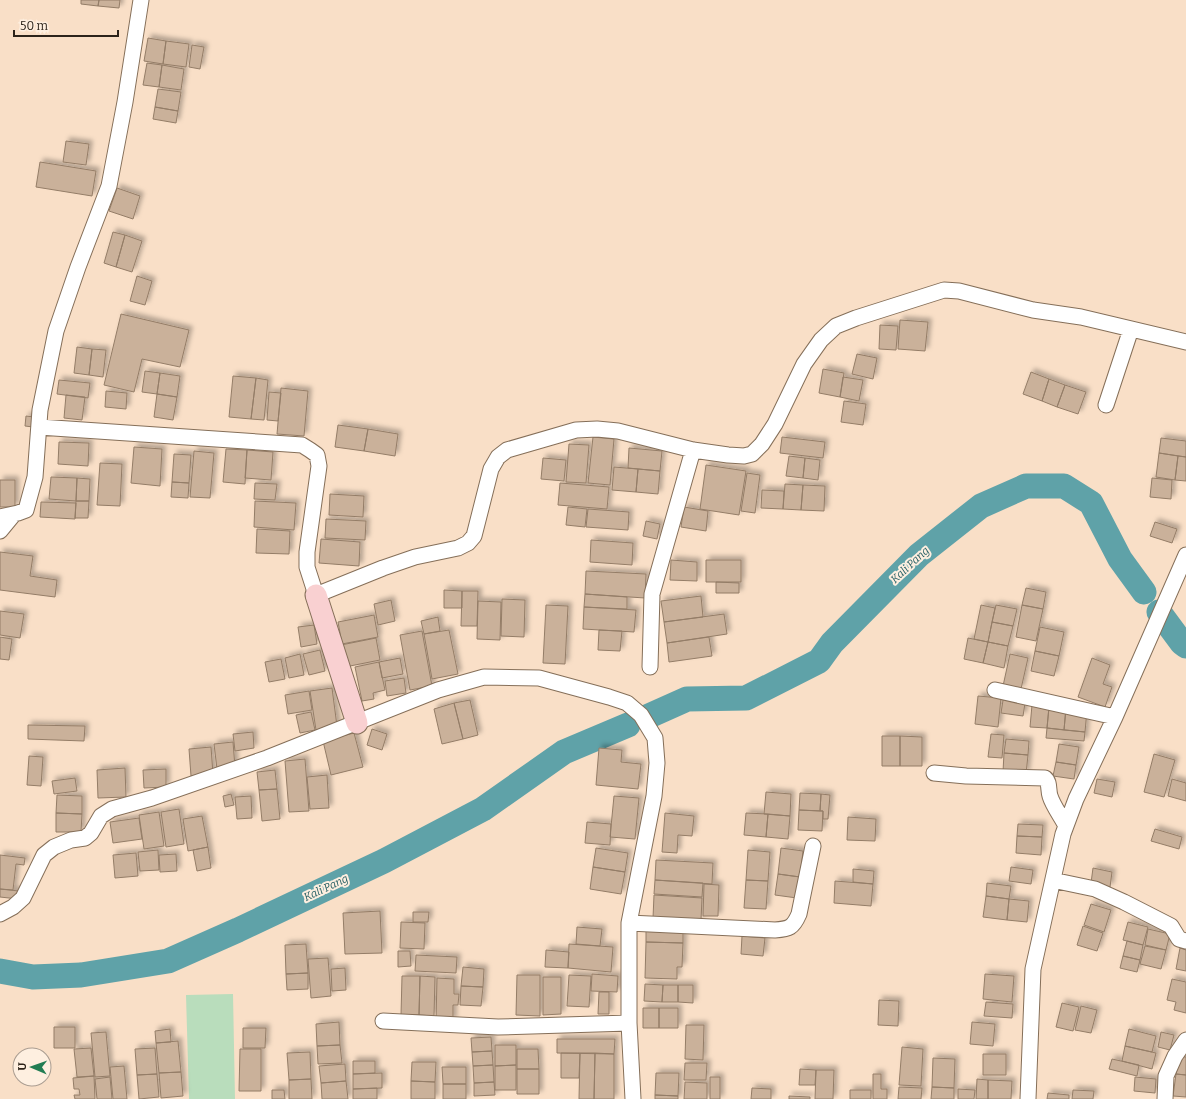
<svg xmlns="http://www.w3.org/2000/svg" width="1186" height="1099" font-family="Bitter,serif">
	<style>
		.green { fill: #b9ddbc }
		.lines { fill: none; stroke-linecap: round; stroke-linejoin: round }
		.river { stroke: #5fa2a8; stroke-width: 25 }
		.building { fill: #cab19a; stroke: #947d67; filter: url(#shadow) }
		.street-casing { stroke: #856f59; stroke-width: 17 }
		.secondary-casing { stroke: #856f59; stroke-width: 23 }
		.street { stroke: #fff; stroke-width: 15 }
		.secondary { stroke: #f9d0d1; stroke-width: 21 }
		.labels { text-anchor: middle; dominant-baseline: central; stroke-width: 4; stroke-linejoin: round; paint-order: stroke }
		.water-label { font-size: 11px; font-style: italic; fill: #265f64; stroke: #feefe0 }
	</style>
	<defs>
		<filter id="shadow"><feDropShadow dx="3.5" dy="-3.5" stdDeviation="2" flood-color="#0004"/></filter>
	</defs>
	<rect width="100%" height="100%" fill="#f9dfc7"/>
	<!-- green -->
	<path class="green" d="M233 994 235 1099H189L186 995Z"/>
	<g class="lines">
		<!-- river -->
		<path class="river" d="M1159 612 1182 643 1186 646
			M649 716 687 699 746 698 819 661 832 643 919 555 981 506 1026 486H1064L1091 503 1120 559 1144 592
			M0 971 33 977 81 975 168 961 238 930 384 861 483 809 564 752 628 725"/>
	</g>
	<!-- building -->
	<path class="building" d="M81 0H99L98 6 81 4Z
		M99 0H120L119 8 98 6Z
		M148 38 166 41 163 64 144 61Z
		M166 41 189 44 186 67 163 64Z
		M192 45 204 47 200 69 189 67Z
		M147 63 162 65 159 87 143 85Z
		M162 65 184 69 181 90 159 87Z
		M158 89 181 92 178 111 155 107Z
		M155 107 178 111 176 123 153 119Z
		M66 141 89 144 86 165 63 162Z
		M40 162 96 171 92 196 36 187Z
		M117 188 140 196 133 219 109 211Z
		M113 232 125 235 116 267 104 263Z
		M125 235 142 241 132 272 116 267Z
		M137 276 152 281 145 305 130 301Z
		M121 314 189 330 180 367 142 359 134 392 104 385Z
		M900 320 928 322 925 351 898 349Z
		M880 325 898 326 896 350 879 349Z
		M77 347 92 349 89 375 74 373Z
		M92 349 106 350 103 377 89 375Z
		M857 354 877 358 873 379 852 374Z
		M823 369 844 373 840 397 819 393Z
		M145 371 160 373 157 394 142 392Z
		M1031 372 1049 379 1042 401 1023 394Z
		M160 373 180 376 177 397 157 394Z
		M233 376 256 378 251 419 229 417Z
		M843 377 863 380 859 401 840 397Z
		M256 378 268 380 264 420 251 419Z
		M1049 379 1065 385 1057 407 1042 401Z
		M59 380 90 383 88 398 57 394Z
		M1065 385 1086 392 1078 414 1057 407Z
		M281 388 308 391 304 436 277 434Z
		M106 391 127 393 126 409 105 407Z
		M269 392 281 393 278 421 267 420Z
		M157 394 177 397 173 420 154 417Z
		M66 395 85 397 82 420 64 418Z
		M844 401 866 404 863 425 841 422Z
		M26 416 34 417 33 427 25 426Z
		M338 425 368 429 364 451 335 447Z
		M368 429 398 434 395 456 364 451Z
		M593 437 614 439 610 485 588 483Z
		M782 437 825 442 823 458 780 453Z
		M1161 438 1186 441V457L1159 453Z
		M59 442 89 443 88 466 58 464Z
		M569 444 589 445 586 483 566 482Z
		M134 447 162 449 160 486 131 483Z
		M629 448 662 451 660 471 628 468Z
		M226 449 247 450 245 484 223 482Z
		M247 450 273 452 271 480 245 478Z
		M194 451 214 453 210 498 190 497Z
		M1159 453 1178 456 1175 480 1156 477Z
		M174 454 191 455 189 483 172 482Z
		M789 456 805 458 803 478 786 476Z
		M1178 456 1186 457V481L1175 480Z
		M543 458 566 460 564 481 541 479Z
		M805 458 820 460 818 480 803 478Z
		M100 463 122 464 120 506 97 505Z
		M706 465 746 471 739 515 700 509Z
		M614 467 638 469 636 492 612 490Z
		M638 469 660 471 658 494 636 492Z
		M747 473 760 475 755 513 741 511Z
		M51 477 77 478 76 501 49 499Z
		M77 478 90 479 89 501H76Z
		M1152 478 1172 480 1171 499 1150 497Z
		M0 480H15V507H0Z
		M172 482 189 483 188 498 171 497Z
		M255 483 277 484 275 500 254 499Z
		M560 483 609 487 607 509 558 505Z
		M785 484 803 485 801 510 783 509Z
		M803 485 825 486 824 511 801 510Z
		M762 490 784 491 783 509 761 508Z
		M330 494 364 496 363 517 329 515Z
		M76 501H89L88 518H75Z
		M255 501 296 503 294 530 254 527Z
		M41 502 76 503 75 519 40 517Z
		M568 507 587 509 585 527 566 525Z
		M684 507 708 511 706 531 681 527Z
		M588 509 629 512 628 530 586 527Z
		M326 519 366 521 365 540 325 538Z
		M646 521 660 524 657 539 643 536Z
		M1155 522 1177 529 1172 543 1150 536Z
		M257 529 290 531 289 554 256 553Z
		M321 539 360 542 359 566 319 563Z
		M591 540 633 543 632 565 590 562Z
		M0 552 33 556 30 576 57 580 55 597 0 590Z
		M671 560 697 562V581L670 580Z
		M706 560H741V582H706Z
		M586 571 646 574 645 598 585 594Z
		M716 582 739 583V593H716Z
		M1026 588 1046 592 1043 609 1022 605Z
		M444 590 462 591V608H444Z
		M462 591H478L477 626H461Z
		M585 594 627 597V609L584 607Z
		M701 596 703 617 664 622 661 601Z
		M502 599 525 600 524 637 501 636Z
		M391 600 395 621 378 625 374 604Z
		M478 601 501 602 500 640 477 639Z
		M546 605 568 606 565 664 543 663Z
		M981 605 995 608 988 642 974 639Z
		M996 605 1017 609 1013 626 992 622Z
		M1022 605 1043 609 1036 641 1016 637Z
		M584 607 636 610 634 632 583 629Z
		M0 611 24 614 20 638 0 635Z
		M724 614 727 634 667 643 664 622Z
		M374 615 378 637 342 644 338 622Z
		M438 617 440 631 424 634 421 621Z
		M992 622 1013 626 1008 646 988 642Z
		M314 625 317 644 301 647 298 627Z
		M1040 627 1064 632 1059 656 1035 651Z
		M449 630 458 674 432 679 424 634Z
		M599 630 622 631 620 651 598 650Z
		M422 631 432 686 410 690 400 635Z
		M0 637 12 639 9 660 0 659Z
		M709 637 712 656 669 662 667 643Z
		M376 638 380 660 345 667 341 645Z
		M968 638 988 642 983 663 964 659Z
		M988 642 1008 646 1004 668 983 663Z
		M320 650 325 671 309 675 303 654Z
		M1035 651 1059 656 1054 676 1031 671Z
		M300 654 304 675 289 678 285 658Z
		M1010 654 1028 658 1021 689 1003 686Z
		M400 658 403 674 382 678 379 662Z
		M1092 658 1110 665 1103 684 1112 687 1105 707 1078 697Z
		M281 659 285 679 269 682 265 662Z
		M379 662 385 690 373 693 374 699 362 701 355 667Z
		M404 678 406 693 387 696 385 681Z
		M332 688 337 726 316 730 310 691Z
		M309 691 312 710 288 714 285 695Z
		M1004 694 1026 697 1023 716 1001 713Z
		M978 696 1001 698 998 727 975 724Z
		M470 700 478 735 463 739 454 703Z
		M454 703 463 739 442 744 434 709Z
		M1032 705 1049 707 1047 728 1030 727Z
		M1049 707 1066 708 1064 730 1047 728Z
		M1066 708 1087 710 1085 732 1064 730Z
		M311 712 315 730 300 733 296 715Z
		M28 725 85 726 84 741 28 739Z
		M1047 728 1085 732 1084 741 1046 738Z
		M372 729 387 734 382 750 367 745Z
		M253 732 254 748 235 751 233 734Z
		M354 733 363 767 331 775 323 741Z
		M991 734 1004 735 1002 758 988 757Z
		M882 736H900V766H882Z
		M900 736 922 737V766H900Z
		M1006 739 1029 741 1028 755 1004 753Z
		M233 742 235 767 217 769 214 744Z
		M1059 744 1079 747 1076 765 1056 762Z
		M211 747 213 774 191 776 189 749Z
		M599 748 622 750 621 762 641 764 638 789 596 785Z
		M1004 753 1028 755 1026 774 1003 772Z
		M1154 754 1175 760 1164 797 1144 792Z
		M29 756 43 757 41 786 27 785Z
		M305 759 309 811 289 812 285 761Z
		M1056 762 1076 765 1074 779 1053 776Z
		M125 768 126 797 98 798 97 770Z
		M166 769V787L144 788 143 770Z
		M275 770 277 789 259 790 257 772Z
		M327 775 329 808 310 809 307 777Z
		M75 778 77 791 54 794 52 781Z
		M1097 779 1115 782 1112 797 1094 793Z
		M1172 779 1186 783V801L1168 796Z
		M277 789 280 819 262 821 259 790Z
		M766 792 791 794 790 816 764 814Z
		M800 793 821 794 820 811 799 810Z
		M231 794 234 805 225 807 223 796Z
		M821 794 830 795 828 819H823V811H820Z
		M57 795 82 796V814L56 813Z
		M251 796 252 818 237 819 235 797Z
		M614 796 639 798 635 839 610 837Z
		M179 809 184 844 166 847 161 812Z
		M799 810 823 811 822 831 798 830Z
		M159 812 164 846 144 849 139 815Z
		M56 813 82 814 81 832H56Z
		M665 813 694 816 692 836 678 835 677 853 662 852Z
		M746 813 768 814 766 837 744 835Z
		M768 814 790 816 788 839 766 837Z
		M202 816 208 847 188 851 183 819Z
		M848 817 876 819 875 841 847 840Z
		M139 818 142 839 113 843 110 822Z
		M587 822 611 824 610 845 585 843Z
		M1018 824 1043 825 1042 837 1017 836Z
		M1155 829 1182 837 1179 849 1151 841Z
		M1017 836 1042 837 1041 855 1016 853Z
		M208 847 211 868 197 871 193 850Z
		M596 848 628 853 625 872 593 867Z
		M781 848 803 851 800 877 778 874Z
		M158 850 159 870 140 871 138 852Z
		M748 850 770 852 768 881 746 880Z
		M136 853 138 876 115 878 113 855Z
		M176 854 177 871 160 872 159 855Z
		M0 855 25 858 24 865 16 864 13 890 0 889Z
		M656 860 713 863 712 884 655 880Z
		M593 867 625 872 621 894 590 889Z
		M1011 867 1033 870 1031 884 1009 881Z
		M1093 868 1112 872 1110 887 1091 883Z
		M853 869 874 871 873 884 853 882Z
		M778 874 800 877 797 898 775 895Z
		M655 880 703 883 702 897 654 894Z
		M746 880 768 881 766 909 744 908Z
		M835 881 873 884 871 906 834 903Z
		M987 883 1011 886 1009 899 986 896Z
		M704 884 719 885 718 916H703Z
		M0 889 19 891 18 899 0 897Z
		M654 895 702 898 701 920 653 918Z
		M986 896 1009 899 1007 920 983 917Z
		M1009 899 1029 901 1027 922 1007 920Z
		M1091 904 1111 910 1104 932 1084 925Z
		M380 911 382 953 345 954 343 913Z
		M413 912H429L428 922H413Z
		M401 922 425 923 424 949 400 948Z
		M1128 922 1148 927 1143 945 1123 940Z
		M1083 926 1103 933 1097 951 1077 945Z
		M577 927 602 929 600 946 576 944Z
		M646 928 683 929V943L646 942Z
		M1148 929 1170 934 1166 950 1145 945Z
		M742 936 765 938 763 956 741 954Z
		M1127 941 1143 945 1140 960 1123 956Z
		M646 942 683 943 682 967H677V979L645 978Z
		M306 944 308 973 286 974 285 945Z
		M569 944 613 947 611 972 568 968Z
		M1145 946 1166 950 1161 969 1140 964Z
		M1180 948 1186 950V971L1176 969Z
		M546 950 569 952 568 968 545 967Z
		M398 951H410L411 966 398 967Z
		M416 955 457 957 456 973 415 971Z
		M1123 956 1140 960 1137 972 1120 968Z
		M328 958 331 996 311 998 308 959Z
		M463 967 484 969 483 987 461 986Z
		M345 968 346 990 332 991 331 969Z
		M308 973V989L287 990 286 974Z
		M592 974 618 976 617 992 591 991Z
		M985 974 1014 976 1012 1002 983 999Z
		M517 975H540V1016L516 1015Z
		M569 975 591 976 589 1007 567 1006Z
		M402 976H420L419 1015H401Z
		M420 976 435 977 434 1016 419 1015Z
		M543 977H561V1014L543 1015Z
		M437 978 454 979V994H459L458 1005H453V1021H436Z
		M1172 979 1186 982V1013L1174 1010 1176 1002 1167 1000Z
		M645 984 663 985 662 1002 644 1001Z
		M663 985H678V1002H662Z
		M678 985H693V1003L678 1002Z
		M461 986 483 987 481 1006 460 1005Z
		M599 992H609V1014H598Z
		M879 1000 899 1001 898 1026 878 1025Z
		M986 1002 1013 1004 1012 1018 984 1016Z
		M1062 1003 1079 1007 1073 1031 1056 1027Z
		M1081 1006 1097 1010 1091 1033 1075 1030Z
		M643 1008H659V1028H643Z
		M659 1008H678V1028H659Z
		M339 1022 340 1045 317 1046 316 1024Z
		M972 1022 995 1024 993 1046 970 1044Z
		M686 1025H704L703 1060 685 1059Z
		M54 1027H75V1048H54Z
		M243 1028H266L265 1048H243Z
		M170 1029 171 1042 156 1043 155 1031Z
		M1129 1029 1156 1036 1152 1052 1125 1046Z
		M106 1032 110 1076 95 1077 91 1033Z
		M1161 1032 1174 1035 1170 1050 1158 1047Z
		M491 1037 492 1051 472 1052 471 1038Z
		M557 1039H615L614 1054 557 1053Z
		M178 1041 181 1072 159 1073 156 1043Z
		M340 1045 342 1063 318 1064 317 1046Z
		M495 1045H516V1065L495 1066Z
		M1125 1046 1156 1053 1152 1069 1122 1061Z
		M902 1047 923 1049 921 1086 899 1085Z
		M91 1048 94 1076 77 1077 74 1049Z
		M155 1048 157 1074 137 1075 135 1049Z
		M240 1049H261V1091H239Z
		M517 1049H538L539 1069H517Z
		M492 1051 493 1065 473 1066 472 1052Z
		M310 1052 311 1079 289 1080 287 1053Z
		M561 1053H580L579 1078H561Z
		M580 1053H595L594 1099H579Z
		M595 1053 614 1054V1099H594Z
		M983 1054H1006V1075H983Z
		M1178 1056 1186 1057V1075L1176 1074Z
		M933 1058 955 1059 954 1088 932 1087Z
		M1112 1059 1139 1065 1137 1076 1109 1069Z
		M353 1061H375V1073L353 1074Z
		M412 1062H436L435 1082 411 1081Z
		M685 1063H707L706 1080H684Z
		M345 1064 346 1081 321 1083 319 1066Z
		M493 1065 494 1082 474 1083 473 1066Z
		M516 1065V1090H495V1066Z
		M124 1066 127 1099H113L110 1067Z
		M442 1067H466V1084H443Z
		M517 1069H539V1094H517Z
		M800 1069 816 1070 815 1085H799Z
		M816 1070H834L833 1099H815Z
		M181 1072 183 1096 161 1098 159 1073Z
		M382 1073V1088L353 1089V1074Z
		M656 1073H679L678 1096 655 1095Z
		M157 1074 159 1097 139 1099 137 1075Z
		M873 1074H881V1089H887V1099H873Z
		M1176 1074 1186 1075V1097L1173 1096Z
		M94 1076 95 1099H75L74 1095H80L79 1089H74L73 1078Z
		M110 1077 112 1099H97L95 1079Z
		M710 1077H720V1099H710Z
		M1135 1077 1156 1079 1155 1093 1134 1091Z
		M311 1079 312 1099H289V1080Z
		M977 1079 988 1080V1099H976Z
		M988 1080 1012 1081 1011 1099H988Z
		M346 1081 348 1099H322L321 1083Z
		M411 1081 435 1082V1099H411Z
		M494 1082 495 1095 474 1096V1083Z
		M685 1082 707 1083V1099H684Z
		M443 1084H466V1099H443Z
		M899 1087 922 1088 921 1099H898Z
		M932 1087 954 1088V1099H931Z
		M377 1088V1099H353V1089Z
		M752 1088 771 1089V1099H751Z
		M958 1089 975 1090 974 1099H958Z
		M272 1090H284L285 1099H272Z
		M850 1090H871V1099H850Z
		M1073 1090 1094 1091 1093 1099H1072Z
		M1048 1093 1069 1095V1099H1047Z
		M655 1095 678 1096V1099H655Z
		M789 1096 810 1097V1099H789Z"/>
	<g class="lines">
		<!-- street casing -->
		<g class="street-casing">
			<path id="street" d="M1106 405 1131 329
				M39 427 302 445 310 450 317 455 319 466 307 552V567L316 595 383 568 415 557 458 548 468 543 474 536 491 469 498 457 507 450 576 430 597 429 618 431 693 450 728 455 744 456 752 454 762 444 775 424 804 364 821 340 836 326 856 318 944 290 959 291 1033 310 1081 317 1186 342
				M0 517 18 513 26 510 35 477 40 410 56 331 78 267 109 186 125 102 141 0
				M0 531 14 514
				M650 667 652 594 693 450
				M995 690 1115 717
				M934 773 966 776 1045 778C1050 782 1048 790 1050 796 1053 806 1061 816 1066 826
				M1054 879 1057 881 1095 889 1124 902 1171 926 1179 939 1186 941
				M0 914 13 907 23 898 44 855 54 847 71 840 85 838 91 833 101 816 112 809 152 798 267 758 438 690 484 677 539 678 609 697 627 703 641 715 655 738 657 763 654 796 629 923V1023L633 1099
				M629 923 775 930C789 929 793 928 799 914L813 846
				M383 1021 498 1027 629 1023
				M1028 1099 1033 969 1063 834 1076 799 1115 717 1186 555
				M1165 1099 1166 1076 1175 1056 1186 1040"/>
		</g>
		<!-- secondary casing -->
		<g class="secondary-casing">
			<path id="secondary" d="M316 595 357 723"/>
		</g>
		<!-- street -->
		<use href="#street" class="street"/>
		<!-- secondary -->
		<use href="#secondary" class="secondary"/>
	</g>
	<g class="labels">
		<!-- water labels -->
		<g class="water-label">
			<text transform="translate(910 565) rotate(-43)">Kali Pang</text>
			<text transform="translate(326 888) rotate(-25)">Kali Pang</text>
		</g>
	</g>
	<!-- north arrow -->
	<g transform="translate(32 1067) rotate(272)"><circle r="19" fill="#feefe0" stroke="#aa9d91"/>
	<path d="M0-3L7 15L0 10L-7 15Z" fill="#227d53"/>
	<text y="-6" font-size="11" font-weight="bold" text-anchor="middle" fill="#2c231a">U</text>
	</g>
	<!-- scale -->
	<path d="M14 30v6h104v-6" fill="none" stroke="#2c231a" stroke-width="2"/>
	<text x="20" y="30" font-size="12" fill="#2c231a" stroke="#feefe0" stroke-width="3" paint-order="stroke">50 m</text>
</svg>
